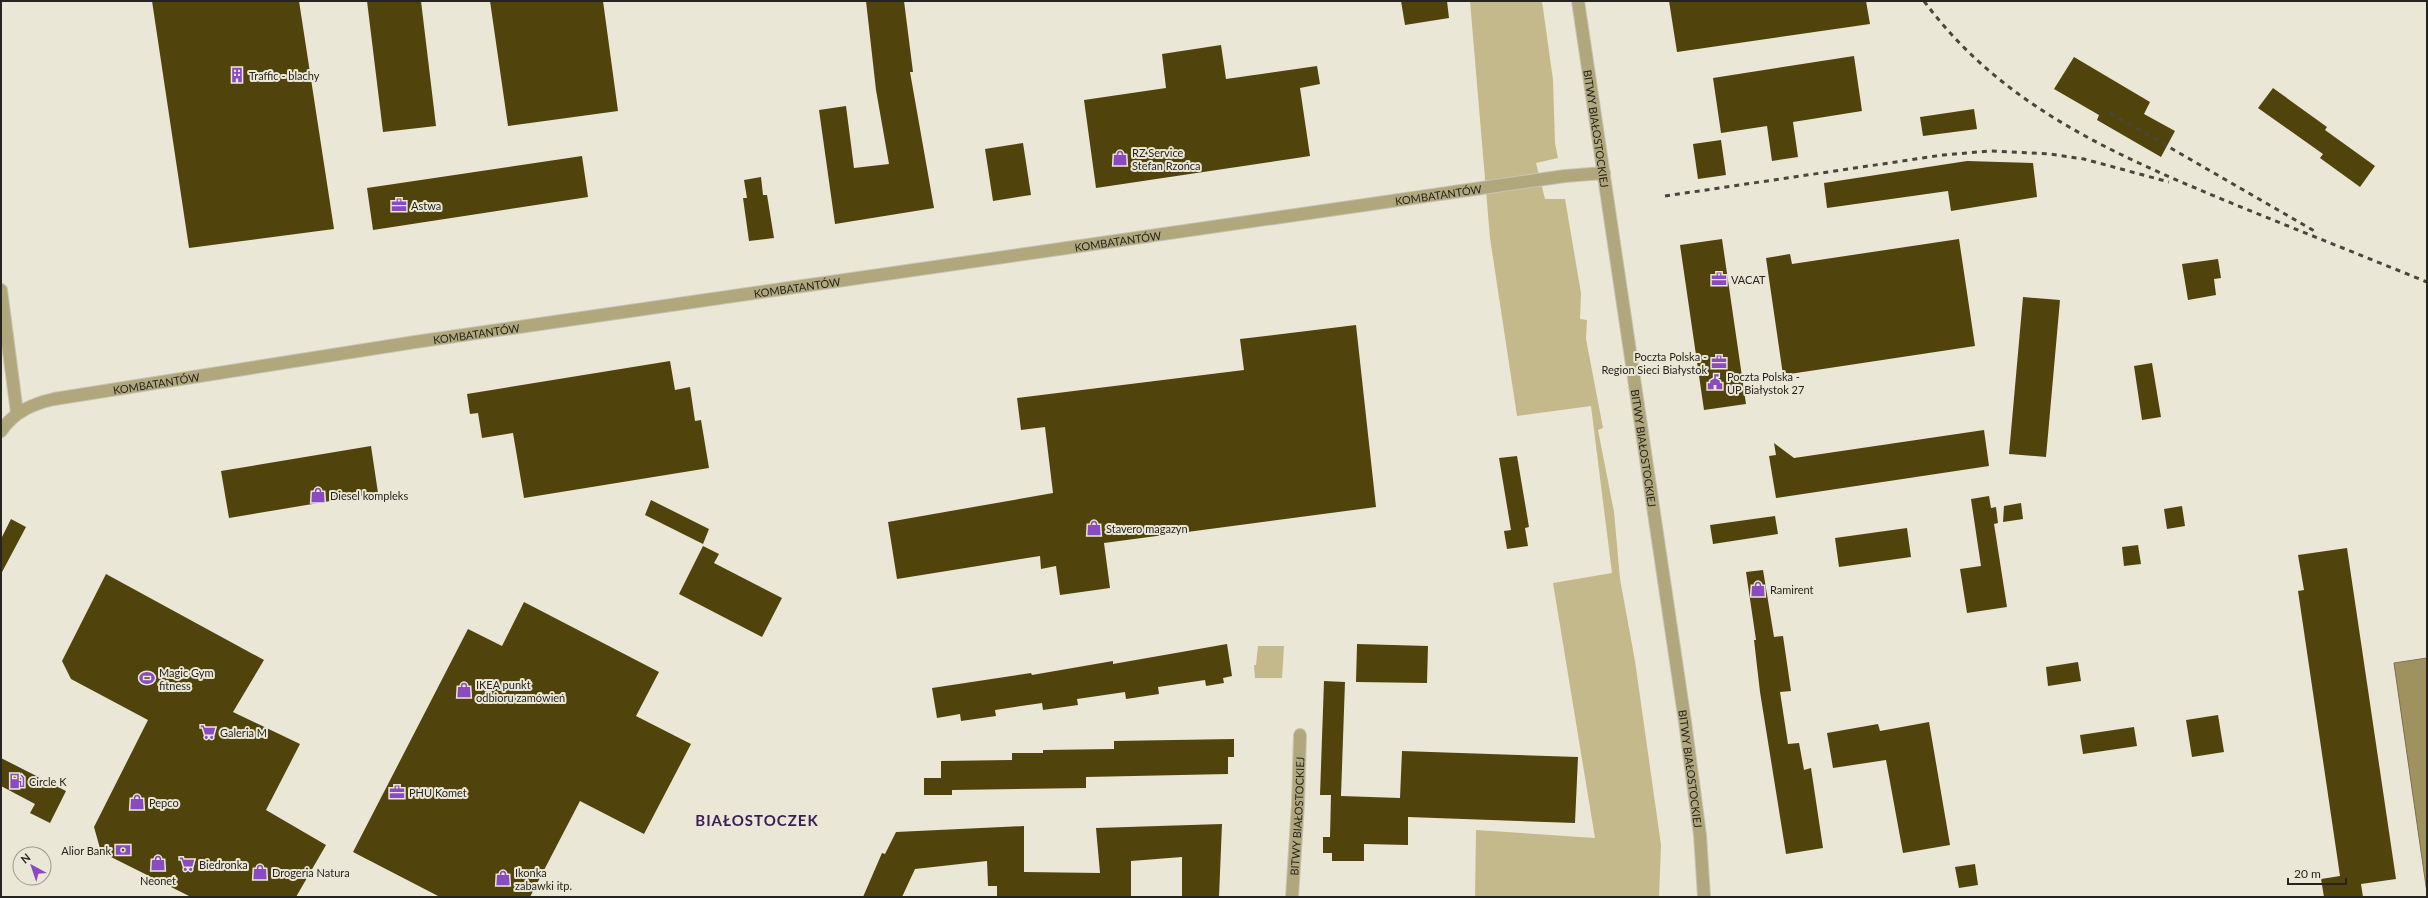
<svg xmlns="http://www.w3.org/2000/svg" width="2428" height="898" font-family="Lato,sans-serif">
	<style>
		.green { fill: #c4b98a }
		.water { fill: #9f925e; stroke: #7b714b }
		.building { fill: #50440c }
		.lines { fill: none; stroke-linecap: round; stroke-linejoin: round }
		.minor-casing { stroke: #c8c4b5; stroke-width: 14 }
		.tertiary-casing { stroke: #c8c4b5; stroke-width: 14 }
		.minor { stroke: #b1a77c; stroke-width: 12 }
		.tertiary { stroke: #b1a77c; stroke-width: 12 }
		.rail { stroke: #49463e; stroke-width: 3; stroke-dasharray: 5 5; stroke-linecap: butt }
		.labels { text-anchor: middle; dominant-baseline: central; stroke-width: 4; stroke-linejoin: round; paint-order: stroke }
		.poi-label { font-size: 11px; fill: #26241e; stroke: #ebe7d6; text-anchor: start }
		.street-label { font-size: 11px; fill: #26241e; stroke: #ebe7d6 }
		.district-label { font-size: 15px; font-weight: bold; letter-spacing: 1px; fill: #3b1d55; stroke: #ebe7d6 }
	</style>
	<rect width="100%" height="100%" fill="#ebe7d6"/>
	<!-- green -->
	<path class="green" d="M1470 1H1542L1553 80 1555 143 1558 158 1536 163 1545 199H1565L1581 293 1580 319 1587 320 1586 339 1603 428 1598 430 1614 512 1620 579 1635 661 1661 845 1659 897H1475L1476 830 1595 838 1553 583 1612 573 1591 406 1517 416 1490 238Z
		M1258 646H1284L1282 678H1255L1254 665H1256Z"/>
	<!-- water -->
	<path class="water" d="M2427 658V893L2394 663Z"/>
	<!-- building -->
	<path class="building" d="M152 1H299L334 229 189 248Z
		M367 1H421L436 126 383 132Z
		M490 1H603L618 111 508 126Z
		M866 1H904L913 72H910L934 208 835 224 819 110 846 106 854 168 889 164 876 90Z
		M1401 1H1447L1449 18 1405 25Z
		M1669 1H1866L1870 24 1677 52Z
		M1221 45 1226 79 1317 66 1320 84 1300 88 1310 156 1096 188 1084 100 1166 88 1162 54Z
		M1854 56 1862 111 1793 122 1798 157 1772 161 1767 126 1721 133 1713 78Z
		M2074 57 2150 102 2144 114 2175 131 2161 157 2097 120 2099 115 2054 89Z
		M2273 88 2327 127 2325 130 2375 166 2360 187 2320 158 2323 154 2258 108Z
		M1974 109 1977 129 1923 136 1920 117Z
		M1721 140 1726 175 1698 179 1693 144Z
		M1023 143 1031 195 993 201 985 149Z
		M582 156 588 197 373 230 367 188Z
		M1967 161 2033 163 2037 197 1951 211 1948 191 1827 208 1824 183Z
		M761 177 763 195H767L774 238 749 241 743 198H747L744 180Z
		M1722 239 1746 404 1704 410 1680 245Z
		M1959 239 1975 346 1783 375 1766 258 1790 254 1792 264Z
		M2218 259 2221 278 2214 279 2216 295 2188 300 2182 264Z
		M2023 297 2060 300 2046 457 2009 454Z
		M1356 325 1376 507 1104 543 1110 588 1060 595 1056 566 1041 569 1040 556 897 579 888 522 1053 493 1045 427 1021 430 1017 398 1244 370 1240 339Z
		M670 361 675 390 690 387 695 421 701 420 709 468 524 498 513 433 482 438 478 413 470 414 467 394Z
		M2152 363 2161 417 2142 420 2134 366Z
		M1984 430 1989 466 1776 498 1769 456 1776 455 1774 443 1794 458Z
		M371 446 378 493 229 518 221 471Z
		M1517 456 1529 527 1525 528 1528 546 1507 549 1504 531 1511 530 1499 458Z
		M1989 496 1991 508 1996 507 1998 523 1994 524 2007 607 1967 613 1960 569 1981 566 1971 499Z
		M651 500 709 529 703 544 645 515Z
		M2021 503 2023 519 2003 522 2004 506Z
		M2182 506 2185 526 2167 529 2164 509Z
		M1775 516 1778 534 1713 544 1710 525Z
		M11 519 26 527 1 574V539Z
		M1907 528 1911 557 1839 567 1835 538Z
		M2138 545 2141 564 2124 566 2122 547Z
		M703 546 719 554 714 563 782 598 762 637 679 594Z
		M2347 548 2396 879 2361 884 2363 897H2324L2321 879 2340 876 2298 591 2304 590 2298 555Z
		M1763 570 1774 637 1783 636 1791 691 1780 692 1788 744 1799 743 1804 770 1811 768 1823 848 1786 854 1760 692 1754 640H1756L1746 572Z
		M106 574 264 660 233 712 300 744 266 810 326 845 296 897H191L101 852 94 827 148 720 71 679 62 661Z
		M524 602 659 672 636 716 691 744 644 834 580 801 530 897H440L353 852 468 629 502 646Z
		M1227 644 1232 676 1223 678 1224 683 1206 686 1205 680 1158 687 1159 694 1126 699 1125 692 1077 699 1078 705 1043 710 1042 703 995 710 996 716 961 721 960 714 937 718 932 688 1031 673 1032 675 1113 661V664Z
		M1357 644 1428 646 1427 683 1356 682Z
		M2078 662 2081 681 2048 686 2046 667Z
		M1324 681 1345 682 1341 796 1400 798 1402 751 1578 757 1575 823 1408 817V845L1364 844V861H1332V853H1323V837H1330L1331 795H1320Z
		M2218 715 2224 752 2192 757 2186 720Z
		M1929 722 1950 845 1903 853 1886 760 1833 768 1827 733 1878 724 1880 731Z
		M2134 727 2137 746 2083 754 2080 735Z
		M1234 739V757H1228V774L1086 777V788L952 790V795H924V778H941V761L1012 760V753H1043V750L1114 749V741Z
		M1 758 66 791 50 823 30 813 35 804 1 786Z
		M1222 824 1219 897H1182V857L1131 861V897H997V886H988L987 861 915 869 902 897H863L882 853 885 854 896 832 1024 826V872L1100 873 1096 828Z
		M1975 864 1978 885 1959 888 1955 867Z"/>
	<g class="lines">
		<!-- minor casing -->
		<g class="minor-casing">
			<g id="minor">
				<path d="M1 290 17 413"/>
				<path id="s1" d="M1 431C14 412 32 404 54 399L415 342 1565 176 1604 173"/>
				<path id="s2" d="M1292 897 1298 804 1300 735"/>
			</g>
		</g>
		<!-- tertiary casing -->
		<g class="tertiary-casing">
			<g id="tertiary">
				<path id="s3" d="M1578 1 1685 722 1700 835 1704 897"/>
			</g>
		</g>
		<!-- minor -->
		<use href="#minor" class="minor"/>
		<!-- tertiary -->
		<use href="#tertiary" class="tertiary"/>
		<!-- rail -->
		<path class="rail" d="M1924 1C2003 108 2118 156 2236 205 2300 231 2363 256 2427 282
			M2110 113 2318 233
			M1665 196 1943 155 1990 151 2050 154 2084 159 2169 182"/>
	</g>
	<!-- icons -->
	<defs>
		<g id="building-bare" transform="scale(1.2)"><path d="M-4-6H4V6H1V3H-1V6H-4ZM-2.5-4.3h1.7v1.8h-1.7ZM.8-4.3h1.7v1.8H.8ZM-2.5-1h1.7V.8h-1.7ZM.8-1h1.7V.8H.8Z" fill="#8a4bc0" stroke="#ebe7d6" stroke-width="2.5" paint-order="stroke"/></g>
		<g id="shop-bare" transform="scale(1.2)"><path d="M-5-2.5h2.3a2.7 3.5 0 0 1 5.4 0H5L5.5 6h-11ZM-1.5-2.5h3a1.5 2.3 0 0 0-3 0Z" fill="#8a4bc0" stroke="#ebe7d6" stroke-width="2.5" paint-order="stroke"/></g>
		<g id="office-bare" transform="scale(1.2)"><path d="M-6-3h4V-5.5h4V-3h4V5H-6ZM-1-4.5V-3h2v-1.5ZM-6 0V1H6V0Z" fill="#8a4bc0" stroke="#ebe7d6" stroke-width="2.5" paint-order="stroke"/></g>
		<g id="civic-bare" transform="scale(1.2)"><path d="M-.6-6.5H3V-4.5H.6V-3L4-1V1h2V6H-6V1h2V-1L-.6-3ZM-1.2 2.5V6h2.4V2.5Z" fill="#8a4bc0" stroke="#ebe7d6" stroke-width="2.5" paint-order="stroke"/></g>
		<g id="stadium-bare" transform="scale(1.2)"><path d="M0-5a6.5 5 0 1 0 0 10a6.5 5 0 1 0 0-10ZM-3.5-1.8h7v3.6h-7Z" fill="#8a4bc0" stroke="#ebe7d6" stroke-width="2.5" paint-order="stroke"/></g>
		<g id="supermarket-bare" transform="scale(1.2)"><path d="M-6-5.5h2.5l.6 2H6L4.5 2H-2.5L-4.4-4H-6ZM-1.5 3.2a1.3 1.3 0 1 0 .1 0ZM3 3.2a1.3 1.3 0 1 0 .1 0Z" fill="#8a4bc0" stroke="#ebe7d6" stroke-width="2.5" paint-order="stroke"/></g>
		<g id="fuel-bare" transform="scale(1.2)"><path d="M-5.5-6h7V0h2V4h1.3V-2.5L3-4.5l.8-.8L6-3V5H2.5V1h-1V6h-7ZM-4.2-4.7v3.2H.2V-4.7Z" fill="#8a4bc0" stroke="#ebe7d6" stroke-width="2.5" paint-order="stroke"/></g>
		<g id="bank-bare" transform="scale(1.2)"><path d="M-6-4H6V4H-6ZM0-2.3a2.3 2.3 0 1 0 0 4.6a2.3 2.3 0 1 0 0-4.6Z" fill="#8a4bc0" stroke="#ebe7d6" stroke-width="2.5" paint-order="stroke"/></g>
	</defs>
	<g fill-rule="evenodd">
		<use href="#building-bare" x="237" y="75"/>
		<use href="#shop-bare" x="1120" y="158"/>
		<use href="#office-bare" x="399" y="205"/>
		<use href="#office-bare" x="1719" y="279"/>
		<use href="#office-bare" x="1719" y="362"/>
		<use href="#civic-bare" x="1715" y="382"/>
		<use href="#shop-bare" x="318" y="495"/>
		<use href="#shop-bare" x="1094" y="528"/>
		<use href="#shop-bare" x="1758" y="589"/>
		<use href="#stadium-bare" x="147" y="678"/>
		<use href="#shop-bare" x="464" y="690"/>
		<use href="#supermarket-bare" x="208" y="732"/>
		<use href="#fuel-bare" x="17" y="781"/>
		<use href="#office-bare" x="397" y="792"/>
		<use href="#shop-bare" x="137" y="802"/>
		<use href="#bank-bare" x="123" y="850"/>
		<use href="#shop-bare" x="158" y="863"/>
		<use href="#supermarket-bare" x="187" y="864"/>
		<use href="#shop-bare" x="260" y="872"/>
		<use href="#shop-bare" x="503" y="878"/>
	</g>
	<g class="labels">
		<!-- poi labels -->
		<g class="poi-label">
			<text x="249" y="75">Traffic - blachy</text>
			<text x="1132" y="152">RZ Service<tspan x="1132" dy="13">Stefan Rzońca</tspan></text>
			<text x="411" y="205">Astwa</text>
			<text x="1731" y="279">VACAT</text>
			<text x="1707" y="356" text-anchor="end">Poczta Polska -<tspan x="1707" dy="13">Region Sieci Białystok</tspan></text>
			<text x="1727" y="376">Poczta Polska -<tspan x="1727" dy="13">UP Białystok 27</tspan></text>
			<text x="330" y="495">Diesel kompleks</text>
			<text x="1106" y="528">Stavero magazyn</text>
			<text x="1770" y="589">Ramirent</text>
			<text x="159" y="672">Magic Gym<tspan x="159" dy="13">fitness</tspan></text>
			<text x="476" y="684">IKEA punkt<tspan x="476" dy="13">odbioru zamówień</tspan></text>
			<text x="220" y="732">Galeria M</text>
			<text x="29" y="781">Circle K</text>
			<text x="409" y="792">PHU Komet</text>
			<text x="149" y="802">Pepco</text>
			<text x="111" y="850" text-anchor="end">Alior Bank</text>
			<text x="199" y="864">Biedronka</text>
			<text x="272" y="872">Drogeria Natura</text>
			<text x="515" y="872">Ikonka<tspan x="515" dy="13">zabawki itp.</tspan></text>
			<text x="158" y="880" text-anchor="middle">Neonet</text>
		</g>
		<!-- street labels -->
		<g class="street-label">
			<text stroke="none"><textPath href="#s3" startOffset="129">BITWY BIAŁOSTOCKIEJ</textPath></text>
			<text stroke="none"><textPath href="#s1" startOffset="1463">KOMBATANTÓW</textPath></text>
			<text stroke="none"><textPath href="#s1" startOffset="1139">KOMBATANTÓW</textPath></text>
			<text stroke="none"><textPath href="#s1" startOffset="815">KOMBATANTÓW</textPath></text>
			<text stroke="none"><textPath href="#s1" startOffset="491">KOMBATANTÓW</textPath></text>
			<text stroke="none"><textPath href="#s1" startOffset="167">KOMBATANTÓW</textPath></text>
			<text stroke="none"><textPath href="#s3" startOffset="452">BITWY BIAŁOSTOCKIEJ</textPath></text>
			<text stroke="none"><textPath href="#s3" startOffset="776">BITWY BIAŁOSTOCKIEJ</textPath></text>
			<text stroke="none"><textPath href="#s2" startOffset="81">BITWY BIAŁOSTOCKIEJ</textPath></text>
		</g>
		<!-- district labels -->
		<g class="district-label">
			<text x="757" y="820">BIAŁOSTOCZEK</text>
		</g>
	</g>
	<!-- border -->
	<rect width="2428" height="898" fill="none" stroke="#26241e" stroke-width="4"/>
	<!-- north arrow -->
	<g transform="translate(32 866) rotate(320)"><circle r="19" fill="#ebe7d6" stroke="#9c998c"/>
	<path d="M0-3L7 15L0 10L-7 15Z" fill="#8a4bc0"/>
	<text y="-6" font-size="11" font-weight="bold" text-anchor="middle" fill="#26241e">N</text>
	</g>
	<!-- scale -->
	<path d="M2288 878v6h58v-6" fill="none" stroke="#26241e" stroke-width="2"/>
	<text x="2294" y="878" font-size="12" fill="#26241e" stroke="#ebe7d6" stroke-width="3" paint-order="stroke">20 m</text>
</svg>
